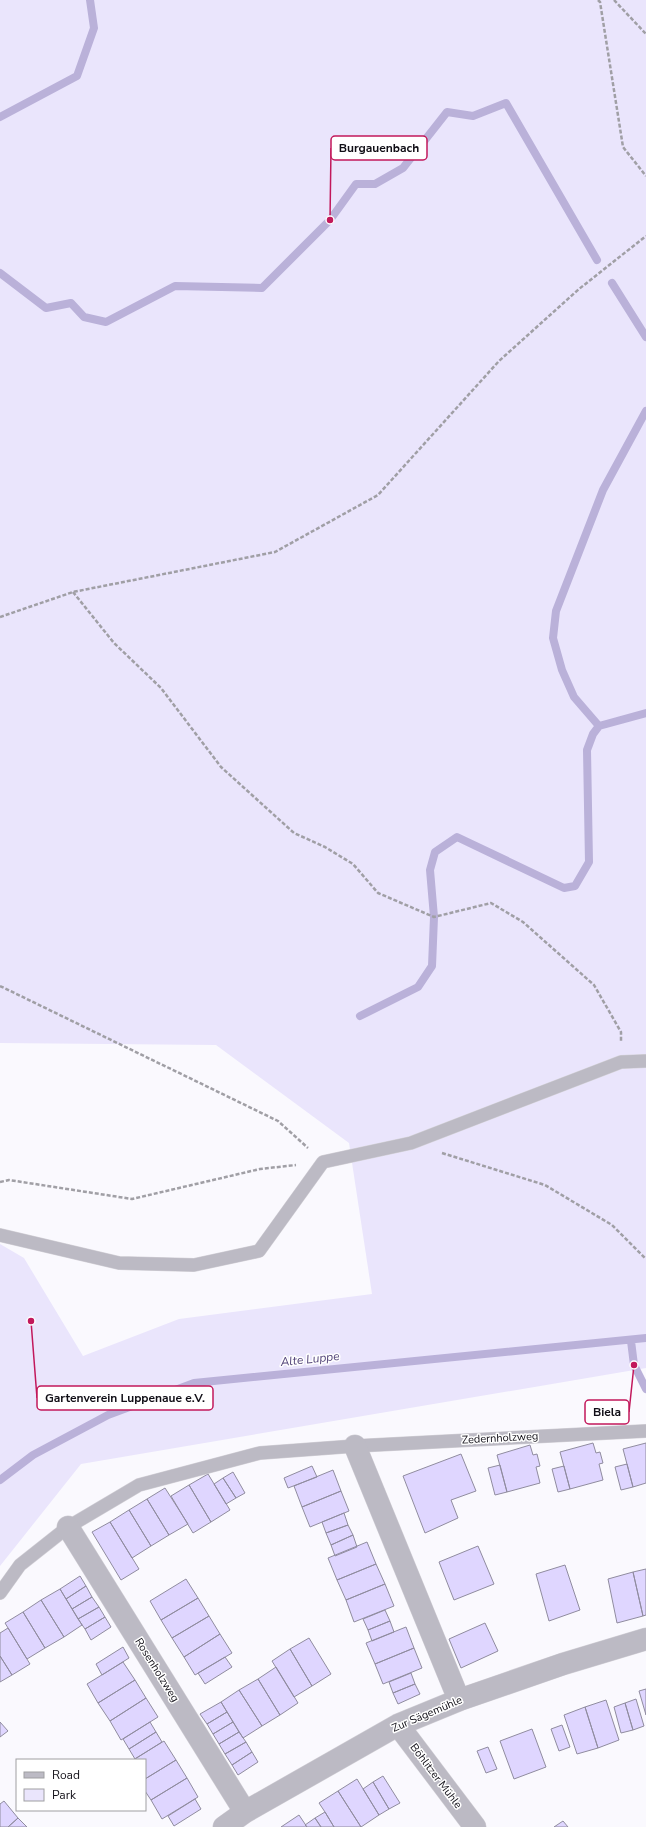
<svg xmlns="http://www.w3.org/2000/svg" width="646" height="1827" font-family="'Nunito Sans',sans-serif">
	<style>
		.green { fill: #eae5fc }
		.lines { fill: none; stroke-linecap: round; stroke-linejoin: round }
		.stream { stroke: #bab1d9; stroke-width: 8 }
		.building { fill: #dfd6ff; stroke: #908c9f }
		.service-casing { stroke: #d5d3d9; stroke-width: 14 }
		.minor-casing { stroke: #d5d3d9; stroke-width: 23 }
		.path { stroke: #a09fa5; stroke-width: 2.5; stroke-dasharray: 4 2; stroke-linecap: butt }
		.service { stroke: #bcbac4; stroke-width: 13 }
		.minor { stroke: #bcbac4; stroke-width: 22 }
		.labels { text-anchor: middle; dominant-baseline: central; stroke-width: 3; stroke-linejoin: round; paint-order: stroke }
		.street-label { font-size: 11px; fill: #100e16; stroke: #fff }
		.water-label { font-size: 12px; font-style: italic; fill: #534479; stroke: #fff }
		.leader { fill: none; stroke: #c2185b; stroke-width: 1.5 }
		.callout-dot { fill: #c2185b; stroke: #fff; stroke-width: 1.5 }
		.callout { fill: #fff; stroke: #c2185b; stroke-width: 1.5 }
		.callout-label { font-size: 12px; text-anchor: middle; font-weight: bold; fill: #100e16 }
	</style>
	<rect width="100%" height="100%" fill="#faf9fe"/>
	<!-- green -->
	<path class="green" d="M0 0H646V1368L81 1464 0 1566V1244L24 1258 83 1356 179 1319 372 1294 349 1143 216 1045 0 1043Z"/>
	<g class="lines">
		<!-- stream -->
		<path class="stream" d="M0 117 77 76 94 28 90 0
			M0 273 46 308 71 303 84 317 106 322 175 286 262 288 330 220 356 184H375L403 168 447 112 473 116 506 103 597 260
			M612 283 646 337
			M599 726 574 697 562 670 553 638 556 611 603 490 646 411
			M360 1016 418 987 432 966 434 917 430 870 435 852 457 837 564 888 575 886 589 862 587 750 593 734 599 726 646 713
			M631 1341 634 1365 646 1389
			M0 1480 33 1455 108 1415 194 1383 646 1338"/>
	</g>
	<!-- building -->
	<path class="building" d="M593 1443 596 1453 600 1452 603 1463 599 1464 603 1480 570 1489 560 1452Z
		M646 1443V1483L633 1487 623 1449Z
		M530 1445 533 1455 537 1454 540 1466 536 1467 540 1483 507 1492 497 1455Z
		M461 1454 476 1491 451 1500 458 1518 425 1533 403 1476Z
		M627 1464 633 1487 621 1490 615 1467Z
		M500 1465 507 1492 495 1495 488 1468Z
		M312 1466 317 1477 288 1488 284 1478Z
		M564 1466 570 1489 558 1492 552 1469Z
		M333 1470 341 1491 302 1507 294 1486Z
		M233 1472 245 1493 236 1498 223 1478Z
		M208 1474 230 1510 211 1522 189 1485Z
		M223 1478 236 1498 226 1504 214 1484Z
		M189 1485 211 1522 193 1533 171 1496Z
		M165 1488 188 1524 169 1535 147 1499Z
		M341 1491 349 1511 310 1527 302 1507Z
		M147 1499 169 1535 151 1546 129 1510Z
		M129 1510 151 1546 132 1558 110 1522Z
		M344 1513 348 1525 326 1533 322 1522Z
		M110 1522 139 1569 121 1580 92 1532Z
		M348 1525 353 1535 331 1545 326 1533Z
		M353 1535 357 1547 335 1556 331 1545Z
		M367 1542 376 1564 337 1580 328 1558Z
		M478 1546 494 1584 454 1600 439 1562Z
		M376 1564 385 1584 346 1600 337 1580Z
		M565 1565 580 1610 549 1621 536 1574Z
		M646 1569V1615L643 1616 633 1572Z
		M633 1572 643 1616 617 1623 608 1579Z
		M80 1576 86 1586 66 1599 60 1589Z
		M186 1579 198 1598 161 1620 150 1601Z
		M385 1584 394 1606 354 1622 346 1600Z
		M86 1586 92 1597 72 1609 66 1599Z
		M60 1589 82 1625 64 1637 41 1600Z
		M92 1597 99 1607 78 1619 72 1609Z
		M198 1598 209 1616 172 1638 161 1620Z
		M41 1600 64 1637 45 1648 23 1612Z
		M99 1607 105 1617 85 1629 78 1619Z
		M385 1610 390 1621 368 1630 363 1619Z
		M23 1612 45 1648 27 1659 5 1623Z
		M209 1616 220 1634 184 1657 172 1638Z
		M105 1617 111 1627 91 1640 85 1629Z
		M390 1621 394 1632 372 1641 368 1630Z
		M485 1623 498 1651 461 1668 449 1639Z
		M406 1627 414 1648 375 1664 366 1643Z
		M8 1628 30 1664 12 1675 0 1656V1633Z
		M220 1634 232 1653 195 1675 184 1657Z
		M309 1638 331 1674 312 1686 290 1649Z
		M123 1647 129 1658 102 1675 96 1664Z
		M414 1648 422 1668 383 1684 375 1664Z
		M290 1649 312 1686 294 1697 272 1661Z
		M0 1656 12 1675 0 1682Z
		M225 1657 232 1667 205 1684 198 1673Z
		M123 1662 135 1680 98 1703 87 1684Z
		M276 1667 298 1703 280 1715 258 1679Z
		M411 1673 415 1684 393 1693 389 1682Z
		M258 1679 280 1715 262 1726 239 1690Z
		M135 1680 146 1698 110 1721 98 1703Z
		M415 1684 420 1694 398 1704 393 1693Z
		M646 1689V1715L639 1691Z
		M239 1690 262 1726 243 1738 221 1702Z
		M146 1698 158 1717 121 1740 110 1721Z
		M636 1699 644 1726 633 1730 625 1703Z
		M606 1700 619 1740 598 1748 585 1707Z
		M221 1702 227 1712 207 1724 200 1714Z
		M625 1703 633 1730 621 1733 614 1707Z
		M585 1707 598 1748 577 1754 564 1715Z
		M227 1712 233 1722 213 1734 207 1724Z
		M0 1722 8 1731 0 1737Z
		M150 1722 156 1732 129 1749 123 1739Z
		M233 1722 239 1732 219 1744 213 1734Z
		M562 1725 570 1747 559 1751 551 1729Z
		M532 1729 546 1767 514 1779 500 1741Z
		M156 1732 162 1742 135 1759 129 1749Z
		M239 1732 246 1742 225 1754 219 1744Z
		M164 1741 176 1760 145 1779V1760H133Z
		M246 1742 252 1752 232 1765 225 1754Z
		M488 1747 497 1769 486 1773 477 1751Z
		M252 1752 258 1762 238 1775 232 1765Z
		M176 1760 187 1778 151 1800 145 1791V1779Z
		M383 1776 400 1803 389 1809 373 1782Z
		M187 1778 198 1797 162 1819 151 1800Z
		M357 1779 379 1815 361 1827 338 1791Z
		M373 1782 389 1809 379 1815 363 1789Z
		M338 1791 361 1827H334L325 1812 319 1803Z
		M195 1799 201 1809 174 1826 168 1816Z
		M4 1801 18 1818 8 1827H0V1804Z
		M325 1812 334 1827H321L315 1818Z
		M299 1815 307 1827H281Z
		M18 1818 27 1827H8Z
		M315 1818 321 1827H307L305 1825Z
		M563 1821 568 1827H554Z"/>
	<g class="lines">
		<!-- service casing -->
		<g class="service-casing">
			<path id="service" d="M0 1235 119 1263 194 1265 259 1251 323 1162 411 1143 621 1062 646 1061
				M0 1593 20 1565 68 1527 139 1485 260 1453 355 1446 646 1431"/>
		</g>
		<!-- minor casing -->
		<g class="minor-casing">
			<path id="minor" d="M355 1446 459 1700
				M68 1527 245 1812
				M398 1725 475 1827
				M224 1827 245 1812 398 1725 459 1700 563 1664 646 1639"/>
		</g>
		<!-- path -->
		<path class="path" d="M598 0 600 2 623 147 646 176
			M614 0 646 34
			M73 592 114 643 161 688 221 767 294 833 325 847 353 864 378 893 434 917 491 903 523 922 594 985 621 1032V1042
			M0 617 73 592 275 552 378 495 499 361 579 289 646 236
			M0 986 278 1121 308 1148
			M442 1153 545 1185 612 1225 646 1259
			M0 1182 9 1180 132 1199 260 1169 296 1165"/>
		<!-- service -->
		<use href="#service" class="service"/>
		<!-- minor -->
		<use href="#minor" class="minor"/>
	</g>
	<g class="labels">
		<!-- street labels -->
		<g class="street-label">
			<text transform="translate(500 1438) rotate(-3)">Zedernholzweg</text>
			<text transform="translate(157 1670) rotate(58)">Rosenholzweg</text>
			<text transform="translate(427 1714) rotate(-23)">Zur Sägemühle</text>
			<text transform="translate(436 1776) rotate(53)">Böhlitzer Mühle</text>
		</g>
		<!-- water labels -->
		<g class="water-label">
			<text transform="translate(310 1359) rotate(-6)">Alte Luppe</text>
		</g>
	</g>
	<!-- callouts -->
	<path class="leader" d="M330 220L331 148M31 1321L37 1398M634 1365L629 1412"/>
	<g class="callout-dot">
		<circle cx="330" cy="220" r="4"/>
		<circle cx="31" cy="1321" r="4"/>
		<circle cx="634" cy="1365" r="4"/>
	</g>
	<g class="callout">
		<rect x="331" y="136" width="96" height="24" rx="4"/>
		<rect x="37" y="1386" width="176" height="24" rx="4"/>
		<rect x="585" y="1400" width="44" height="24" rx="4"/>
	</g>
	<g class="callout-label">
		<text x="379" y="152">Burgauenbach</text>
		<text x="125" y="1402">Gartenverein Luppenaue e.V.</text>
		<text x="607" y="1416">Biela</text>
	</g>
	<!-- legend -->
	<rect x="16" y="1759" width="130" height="52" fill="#ffffff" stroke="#9f9fa2"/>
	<rect x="24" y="1772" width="20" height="6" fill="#bcbac4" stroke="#9f9fa2"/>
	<text x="52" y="1779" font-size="12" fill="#100e16">Road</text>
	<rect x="24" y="1789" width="20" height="12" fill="#eae5fc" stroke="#9f9fa2"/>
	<text x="52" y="1799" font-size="12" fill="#100e16">Park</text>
</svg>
